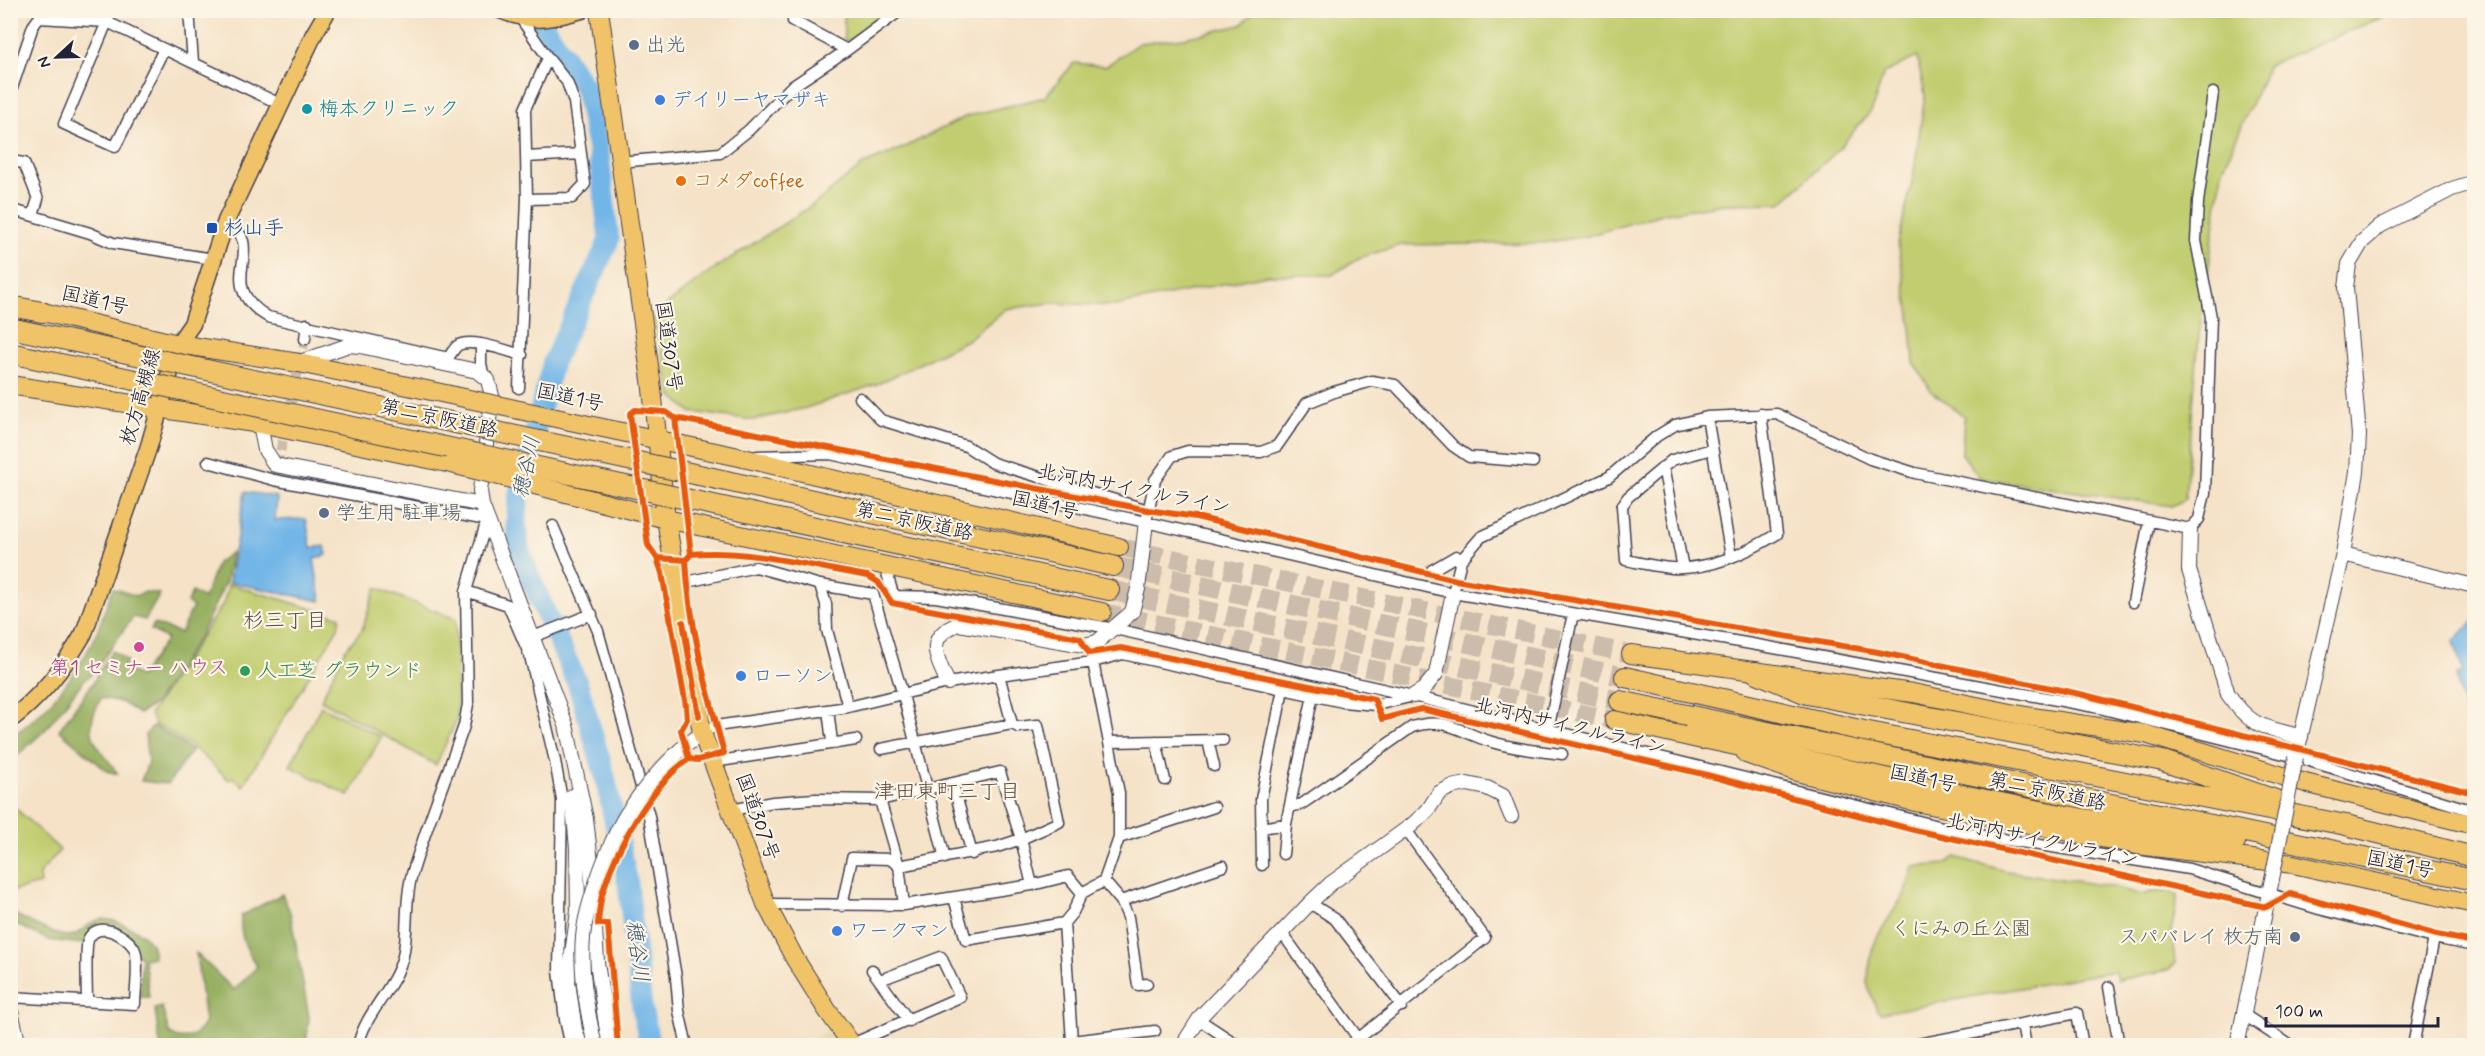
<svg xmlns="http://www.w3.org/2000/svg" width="2485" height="1056" font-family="Mynerve,'Klee One',sans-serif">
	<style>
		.built { fill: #e2dcba }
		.green { fill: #c1cd6f; stroke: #727855; stroke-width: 1.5 }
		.forest { fill: #98b062; stroke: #5d694e; stroke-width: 1.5 }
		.water { fill: #72b6e8; stroke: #4a6c92; stroke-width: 1.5 }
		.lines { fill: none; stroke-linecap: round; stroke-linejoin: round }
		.river { stroke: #72b6e8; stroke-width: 21 }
		.minor-tunnel { stroke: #cbbcab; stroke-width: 10; stroke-dasharray: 10 5; stroke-linecap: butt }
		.trunk-tunnel { stroke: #cbbcab; stroke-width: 18; stroke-dasharray: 18 9; stroke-linecap: butt }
		.motorway-tunnel { stroke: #cbbcab; stroke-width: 20; stroke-dasharray: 20 10; stroke-linecap: butt }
		.minor-casing { stroke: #423f50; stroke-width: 13 }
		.tertiary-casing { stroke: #423f50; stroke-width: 16 }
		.primary-casing { stroke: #423f50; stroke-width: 19 }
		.trunk-casing { stroke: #423f50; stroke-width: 20 }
		.motorway-casing { stroke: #423f50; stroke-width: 22 }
		.minor { stroke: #fff; stroke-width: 10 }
		.tertiary { stroke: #fff; stroke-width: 14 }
		.primary { stroke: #f0c369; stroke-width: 16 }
		.trunk { stroke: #f0c369; stroke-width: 18 }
		.motorway { stroke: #f0c369; stroke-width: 20 }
		.tertiary-bridge-casing { stroke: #423f50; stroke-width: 16; stroke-linecap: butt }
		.trunk-bridge-casing { stroke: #423f50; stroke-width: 20; stroke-linecap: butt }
		.motorway-bridge-casing { stroke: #423f50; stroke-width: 22; stroke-linecap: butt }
		.tertiary-bridge { stroke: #fff; stroke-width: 14 }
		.trunk-bridge { stroke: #f0c369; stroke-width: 18 }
		.motorway-bridge { stroke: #f0c369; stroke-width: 20 }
		.cycleway-casing { stroke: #fcf5e5; stroke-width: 10 }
		.cycleway { stroke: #e8590c; stroke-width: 6 }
		.service-dot { fill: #5c6f8a; stroke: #fcf5e5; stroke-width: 2 }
		.shop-dot { fill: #3f7fe0; stroke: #fcf5e5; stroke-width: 2 }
		.culture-dot { fill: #0f9aa8; stroke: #fcf5e5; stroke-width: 2 }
		.food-dot { fill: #e8710a; stroke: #fcf5e5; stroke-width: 2 }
		.transit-dot { fill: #1a4fb4; stroke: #fcf5e5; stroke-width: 2 }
		.hotel-dot { fill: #d1479c; stroke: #fcf5e5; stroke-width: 2 }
		.leisure-dot { fill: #2e9e5b; stroke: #fcf5e5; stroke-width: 2 }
		.labels { text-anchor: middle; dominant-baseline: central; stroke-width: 4.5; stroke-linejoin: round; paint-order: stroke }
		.service-label { font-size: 20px; fill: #4e5e75; stroke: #fcf5e5; text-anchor: start }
		.shop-label { font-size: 20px; fill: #366cbe; stroke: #fcf5e5; text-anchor: start }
		.culture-label { font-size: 20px; fill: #0d838f; stroke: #fcf5e5; text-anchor: start }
		.food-label { font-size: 20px; fill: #c56008; stroke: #fcf5e5; text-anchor: start }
		.transit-label { font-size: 20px; fill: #164399; stroke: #fcf5e5; text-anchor: start }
		.street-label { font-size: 20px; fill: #22223b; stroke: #fcf5e5 }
		.hotel-label { font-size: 20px; fill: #b23c85; stroke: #fcf5e5 }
		.leisure-label { font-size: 20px; fill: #27864d; stroke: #fcf5e5; text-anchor: start }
		.park-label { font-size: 20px; fill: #52554b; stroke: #fcf5e5 }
		.water-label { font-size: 21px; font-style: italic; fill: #3e5678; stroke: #fcf5e5 }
		.neighbourhood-label { font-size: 21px; fill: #5d4d4a; stroke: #fcf5e5 }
	</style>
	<rect width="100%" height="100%" fill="#fcf5e5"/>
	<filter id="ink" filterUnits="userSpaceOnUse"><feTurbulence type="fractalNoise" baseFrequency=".0167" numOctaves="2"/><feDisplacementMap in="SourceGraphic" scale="12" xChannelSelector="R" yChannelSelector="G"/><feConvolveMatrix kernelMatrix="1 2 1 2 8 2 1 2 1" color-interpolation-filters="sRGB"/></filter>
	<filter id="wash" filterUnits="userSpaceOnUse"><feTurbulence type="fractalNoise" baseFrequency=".008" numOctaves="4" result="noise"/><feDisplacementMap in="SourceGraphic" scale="24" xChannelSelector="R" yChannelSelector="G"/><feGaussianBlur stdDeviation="1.35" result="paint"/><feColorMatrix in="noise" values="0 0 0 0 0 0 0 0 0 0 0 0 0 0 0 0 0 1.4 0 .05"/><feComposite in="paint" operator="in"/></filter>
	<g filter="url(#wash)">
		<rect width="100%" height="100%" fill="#f5e2c7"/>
		<!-- built -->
		<path class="built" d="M827 1031 840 1045H804Z"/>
		<!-- green -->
		<path class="green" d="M844 11H891L854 40H844Z
			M1255 11H2397L2268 65 2222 172 2199 335 2185 499 2172 506 1980 478 1962 454 1964 416 1931 391 1914 363 1910 315 1898 243 1913 178 1925 95 1917 57 1884 73 1872 110 1836 152 1781 203 1725 204 1665 213 1587 236 1542 243 1401 245 1359 258 1332 275H1267L1114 306 1051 303 1006 309 967 340 880 383 806 408 754 420 691 412 672 396 654 319 669 303 709 272 813 205 864 164 903 148 967 116 1045 97 1074 63 1106 66 1139 43 1184 38 1241 25Z
			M229 584 340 617 338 628 243 786 233 777 229 780 192 746 155 724 150 714 223 604Z
			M376 588 456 619 457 719 436 765 321 700 345 650 362 630Z
			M321 706 381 737 349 796 290 766Z
			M10 803 60 850 39 874 40 884 14 891 10 887Z
			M1955 857 2006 871 2108 886 2142 895 2151 892H2172L2178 896 2171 931 2175 963 2169 970 2122 979 2117 980 2115 971 1881 1013 1877 1010 1867 983 1872 951 1877 937 1905 893 1913 867 1946 864Z"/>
		<!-- forest -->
		<path class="forest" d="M232 552 226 581 201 634 155 704 139 714 121 702 101 698C80 738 97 742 118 774L107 771 59 730 95 680 96 675 113 651 127 661 124 666 140 677 167 639 151 630 154 624 180 633 193 607 187 603 192 592 204 599 217 563Z
			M113 588 136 596 146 592 160 594 145 620 133 617 92 674 84 680 45 730 18 755 12 750 11 751V736C44 716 75 676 93 641 101 624 106 605 113 588Z
			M154 726 192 750 168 784 141 781 148 762 145 735Z
			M282 894 290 912 309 1017 306 1045 230 1046 229 1042 160 1045 155 1009 162 1007 169 1033C183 1044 197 1037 205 1022L196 953 234 990 257 967C247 951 239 936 241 916Z
			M10 912C25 919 51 934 66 936 82 937 86 923 98 920 111 916 145 932 151 944 153 948 153 953 154 957L144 959 149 997H140L141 958 112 926 83 944 48 940 11 922Z"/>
		<!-- water -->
		<path class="water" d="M245 492 277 497 275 520 306 519 311 548 325 546 327 555 314 559 321 601 229 582Z
			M2474 620V743H2471L2456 676 2463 672 2454 641Z"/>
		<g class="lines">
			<!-- river -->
			<path class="river" d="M531 10 545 27 585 88 599 155 609 240 553 362 519 493 516 524 519 549 528 573 578 685 605 777 628 884 642 1008 650 1046"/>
		</g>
	</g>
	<g filter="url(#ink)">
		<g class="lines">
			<!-- minor-tunnel -->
			<path class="minor-tunnel" d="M274 480 305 339"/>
			<!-- trunk-tunnel -->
			<path class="trunk-tunnel" d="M1119 547 1631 654
				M1102 612 1614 720"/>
			<!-- motorway-tunnel -->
			<path class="motorway-tunnel" d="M1113 566 1625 677
				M1109 590 1620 701"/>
			<!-- minor casing -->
			<g class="minor-casing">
				<path id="minor" d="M112 10 64 124 115 147 164 49
					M189 10 193 62
					M795 10 793 21 847 50 901 10
					M10 88H12L33 26 39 18 107 22 280 104
					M526 157 581 154
					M10 161 24 163 38 199 33 215
					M619 162 720 153 749 130 790 88 847 50
					M527 199 572 198 585 184 574 102 567 82 548 58
					M10 209 90 233 113 243 213 259
					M226 221C271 249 210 282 268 317L448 358C451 354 454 349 457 346 470 337 507 351 522 355
					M305 339 307 324
					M481 344V363L483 374
					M519 388 527 199 525 109 548 58 521 19
					M860 398 881 420 966 446 993 463 1148 510
					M1707 417 1731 557
					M1712 449 1672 460 1628 497 1622 506 1626 560C1641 563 1657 567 1672 568 1710 570 1746 553 1777 534L1761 414
					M757 456 830 454 1146 522 1453 593 1763 646 2095 707 2296 757 2474 811
					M208 462 274 480 487 520 466 591 468 704 464 726C447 775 427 824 412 874 404 901 409 929 403 956 395 989 365 1012 358 1046
					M1663 467 1683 568
					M1146 522 1155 480 1172 456 1188 451 1261 452 1277 446 1307 403 1334 392 1372 381 1395 385 1453 446 1469 457 1533 462
					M553 526 598 631 649 816 676 977 679 1011 687 1046
					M885 566 892 591 896 596 936 597 1115 629 1413 696 1971 834 2189 869 2319 909 2434 938 2474 946
					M1432 570 1456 556 1461 560
					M677 584 756 567 820 585 873 594 903 695 945 858
					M820 585 826 604 827 630 848 707
					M466 591 508 605 530 656 555 761 562 800 559 971 565 1020 571 1046
					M1453 593 1461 560 1481 537 1609 477 1657 436 1675 425 1707 417 1777 414 1870 459 1915 473 2190 529 2199 519 2205 493 2211 317 2196 241 2198 202 2213 93
					M2133 602 2149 521
					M533 637 592 614
					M999 675 1093 662 1123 654 1343 702 1376 705 1410 697
					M828 710 832 742
					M1548 730 1573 614
					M702 733 716 726 848 707 948 683 999 675 1012 724
					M1156 741 1165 780
					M1208 741 1214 766
					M1109 742 1223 740
					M713 762 856 740
					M953 784 972 854
					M880 800 899 866 904 905
					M1290 807 1302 804 1412 727C1447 716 1460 733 1492 742 1514 749 1539 751 1562 754
					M731 810 773 802 815 799 880 800 1000 772 1021 839 1032 885
					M1261 828 1286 824
					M1119 838 1214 807
					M1283 854 1286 824 1313 695
					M1262 865 1261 799 1283 689
					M1104 881 1121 901 1128 917 1138 985 1147 984
					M954 898 966 940 1064 923
					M1121 901 1223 866
					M1310 903 1335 919 1402 1006
					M766 904 904 905 1032 885 1068 876 1082 893
					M842 906 852 858 890 859 899 866 997 847 1021 839 1059 822 1038 725 1018 727 1012 724 881 749
					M1282 933 1358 1038
					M872 970 909 1021
					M2109 987 2119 1046
					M10 997 135 1004C135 992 140 958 134 948 126 935 97 919 88 940 85 950 87 989 87 1001
					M2243 1014 2291 1046
					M1198 1019 1239 1046
					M2022 1024 2026 1046
					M1072 1041 1155 1031
					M852 1044 960 997 941 957 880 980
					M1070 1046 1072 1041 1064 923 1073 912 1082 893 1104 881 1119 838V793L1093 662
					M1349 1046 1485 938 1406 830
					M1908 1046 2077 1013 2083 1046
					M2413 1046 2434 938"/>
			</g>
			<!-- tertiary casing -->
			<g class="tertiary-casing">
				<path id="tertiary" d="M300 362 349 345 360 346 477 371 488 380 492 396 480 491 482 505 566 725 586 819 591 862 597 962 609 1046
					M260 424 265 450 275 465 482 505
					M2190 529 2189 570 2228 694C2251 728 2263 726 2301 737
					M2343 554 2474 586
					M948 683C936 657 924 636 959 624L1084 645 1097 642 1132 612 1138 589 1146 522
					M1413 696 1424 689 1436 674 1453 593
					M680 750 702 733
					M2296 757 2343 554 2357 472 2359 435 2346 288 2349 264 2362 242 2380 226 2452 189 2474 182
					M572 796 577 848 578 911 568 982 575 1030 581 1046
					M10 1007 19 1046
					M1182 1046 1201 1016 1310 903 1330 884 1412 825 1428 810 1439 793 1451 787 1467 784 1487 788 1503 796 1511 816
					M2237 1046 2272 879"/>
			</g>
			<!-- primary casing -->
			<g class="primary-casing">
				<path id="primary" d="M500 10C535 24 547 19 582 10
					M10 720C41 697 65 666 84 633L149 446 178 344 192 324 226 221 314 34 328 10"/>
			</g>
			<!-- trunk casing -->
			<g class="trunk-casing">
				<path id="trunk" d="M599 10 651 380 666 519 702 733 766 904 795 959 827 1010 853 1046
					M30 309 178 344 299 363 455 396
					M10 385 260 424 452 464
					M570 421 739 457 1119 547
					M566 493 666 519 1102 612
					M1631 654 1913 693 2026 716 2145 734 2309 784 2474 825
					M1614 720 1702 740
					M1746 754 1797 772 1915 802 2137 845 2293 864 2474 904"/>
			</g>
			<!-- motorway casing -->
			<g class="motorway-casing">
				<path id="motorway" d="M10 306 42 312
					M10 385H11
					M699 475 1113 566
					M709 504 1109 590
					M1755 672 1807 694 2163 761 2278 801
					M1625 677 1864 731 2346 825 2474 857
					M1620 701 2474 880
					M1688 735C1870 772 2050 821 2235 842"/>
			</g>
			<!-- minor -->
			<use href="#minor" class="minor"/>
			<!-- tertiary -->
			<use href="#tertiary" class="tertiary"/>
			<!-- primary -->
			<use href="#primary" class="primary"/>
			<!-- trunk -->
			<use href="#trunk" class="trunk"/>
			<!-- motorway -->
			<use href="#motorway" class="motorway"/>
			<!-- tertiary-bridge casing -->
			<g class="tertiary-bridge-casing">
				<path id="tertiary-bridge" d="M2272 879 2296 757
					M595 1046C587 1010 580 973 583 937 586 904 611 836 630 809 644 788 662 767 680 750"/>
			</g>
			<!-- trunk-bridge casing -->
			<g class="trunk-bridge-casing">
				<path id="trunk-bridge" d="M455 396 570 421
					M452 464 566 493"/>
			</g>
			<!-- motorway-bridge casing -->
			<g class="motorway-bridge-casing">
				<path id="motorway-bridge" d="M10 328 699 475
					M10 353 709 504"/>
			</g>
			<!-- tertiary-bridge -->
			<use href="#tertiary-bridge" class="tertiary-bridge"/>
			<!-- trunk-bridge -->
			<use href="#trunk-bridge" class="trunk-bridge"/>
			<!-- motorway-bridge -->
			<use href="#motorway-bridge" class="motorway-bridge"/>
			<!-- cycleway casing -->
			<g class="cycleway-casing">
				<path id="cycleway" d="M675 418 691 554
					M657 558 662 573 686 706 687 719 681 730 689 759
					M683 622 699 716
					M2474 793 2084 695 1878 652 1456 580 1196 517 1148 510 675 418 666 412 635 410 630 414 648 545 657 558 686 560 691 554C751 549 808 566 868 576L878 582 892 603 1080 638 1089 653 1121 648 1374 699 1382 719 1421 709 1703 774 1914 830 2266 907 2290 894 2437 935 2474 942
					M618 1046 608 924H598C599 912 600 899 604 888 617 846 653 783 689 759L698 760 724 753C707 690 689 625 686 560"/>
			</g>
			<!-- cycleway -->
			<use href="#cycleway" class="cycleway"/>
		</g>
	</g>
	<!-- markers -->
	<g class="service-dot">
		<circle cx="634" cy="45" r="6"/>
		<circle cx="324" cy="513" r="6"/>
		<circle cx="2295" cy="937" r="6"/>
	</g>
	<g class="shop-dot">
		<circle cx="660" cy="100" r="6"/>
		<circle cx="741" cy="676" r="6"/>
		<circle cx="837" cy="931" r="6"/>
	</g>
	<circle class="culture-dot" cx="307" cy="109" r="6"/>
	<circle class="food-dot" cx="681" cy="181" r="6"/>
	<rect class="transit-dot" x="206" y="222" width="12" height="12" rx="3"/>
	<circle class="hotel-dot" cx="139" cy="647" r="6"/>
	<circle class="leisure-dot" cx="245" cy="671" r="6"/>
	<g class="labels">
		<!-- service labels -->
		<g class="service-label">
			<text x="646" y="45">出光</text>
			<text x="336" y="513">学生用 駐車場</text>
			<text x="2283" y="937" text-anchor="end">スパバレイ 枚方南</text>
		</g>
		<!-- shop labels -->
		<g class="shop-label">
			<text x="672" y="100">デイリーヤマザキ</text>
			<text x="753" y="676">ローソン</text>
			<text x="849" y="931">ワークマン</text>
		</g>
		<!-- culture labels -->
		<g class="culture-label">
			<text x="319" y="109">梅本クリニック</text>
		</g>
		<!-- food labels -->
		<g class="food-label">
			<text x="693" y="181">コメダcoffee</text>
		</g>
		<!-- transit labels -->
		<g class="transit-label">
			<text x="224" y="228">杉山手</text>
		</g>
		<!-- street labels -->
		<g class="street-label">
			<text transform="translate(95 301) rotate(13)">国道1号</text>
			<text transform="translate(668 346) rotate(82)">国道307号</text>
			<text transform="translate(141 397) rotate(-74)">枚方高槻線</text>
			<text transform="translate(570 398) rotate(12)">国道1号</text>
			<text transform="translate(439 419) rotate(12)">第二京阪道路</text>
			<text transform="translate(1134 490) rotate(11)">北河内サイクルライン</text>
			<text transform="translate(1045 506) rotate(13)">国道1号</text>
			<text transform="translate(914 522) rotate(12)">第二京阪道路</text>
			<text transform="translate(1570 727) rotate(13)">北河内サイクルライン</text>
			<text transform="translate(1923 779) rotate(12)">国道1号</text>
			<text transform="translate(2047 792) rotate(12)">第二京阪道路</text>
			<text transform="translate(757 817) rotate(70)">国道307号</text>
			<text transform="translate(2042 841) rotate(12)">北河内サイクルライン</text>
			<text transform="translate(2400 865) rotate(12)">国道1号</text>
		</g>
		<!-- hotel labels -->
		<g class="hotel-label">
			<text x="139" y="668">第1 セミナー ハウス</text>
		</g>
		<!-- leisure labels -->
		<g class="leisure-label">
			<text x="257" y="671">人工芝 グラウンド</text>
		</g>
		<!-- park labels -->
		<g class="park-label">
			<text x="1961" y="929">くにみの丘公園</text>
		</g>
		<!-- water labels -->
		<g class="water-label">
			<text transform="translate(527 467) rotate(-78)">穂谷川</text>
			<text transform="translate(637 951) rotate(82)">穂谷川</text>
		</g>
		<!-- neighbourhood labels -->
		<g class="neighbourhood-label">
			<text x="285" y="621">杉三丁目</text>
			<text x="947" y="792">津田東町三丁目</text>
		</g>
	</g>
	<!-- margin -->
	<rect width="2485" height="1056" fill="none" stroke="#fcf5e5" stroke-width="36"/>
	<!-- north arrow -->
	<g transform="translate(57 57) rotate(248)" stroke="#fcf5e5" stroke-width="4.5" paint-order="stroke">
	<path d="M0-4.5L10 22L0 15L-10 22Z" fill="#22223b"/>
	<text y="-9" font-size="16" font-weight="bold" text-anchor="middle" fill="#22223b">N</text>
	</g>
	<!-- scale -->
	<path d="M2266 1017v9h172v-9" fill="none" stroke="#22223b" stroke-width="3"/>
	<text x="2275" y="1017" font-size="18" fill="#22223b" stroke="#fcf5e5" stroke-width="4.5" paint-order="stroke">100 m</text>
</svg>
